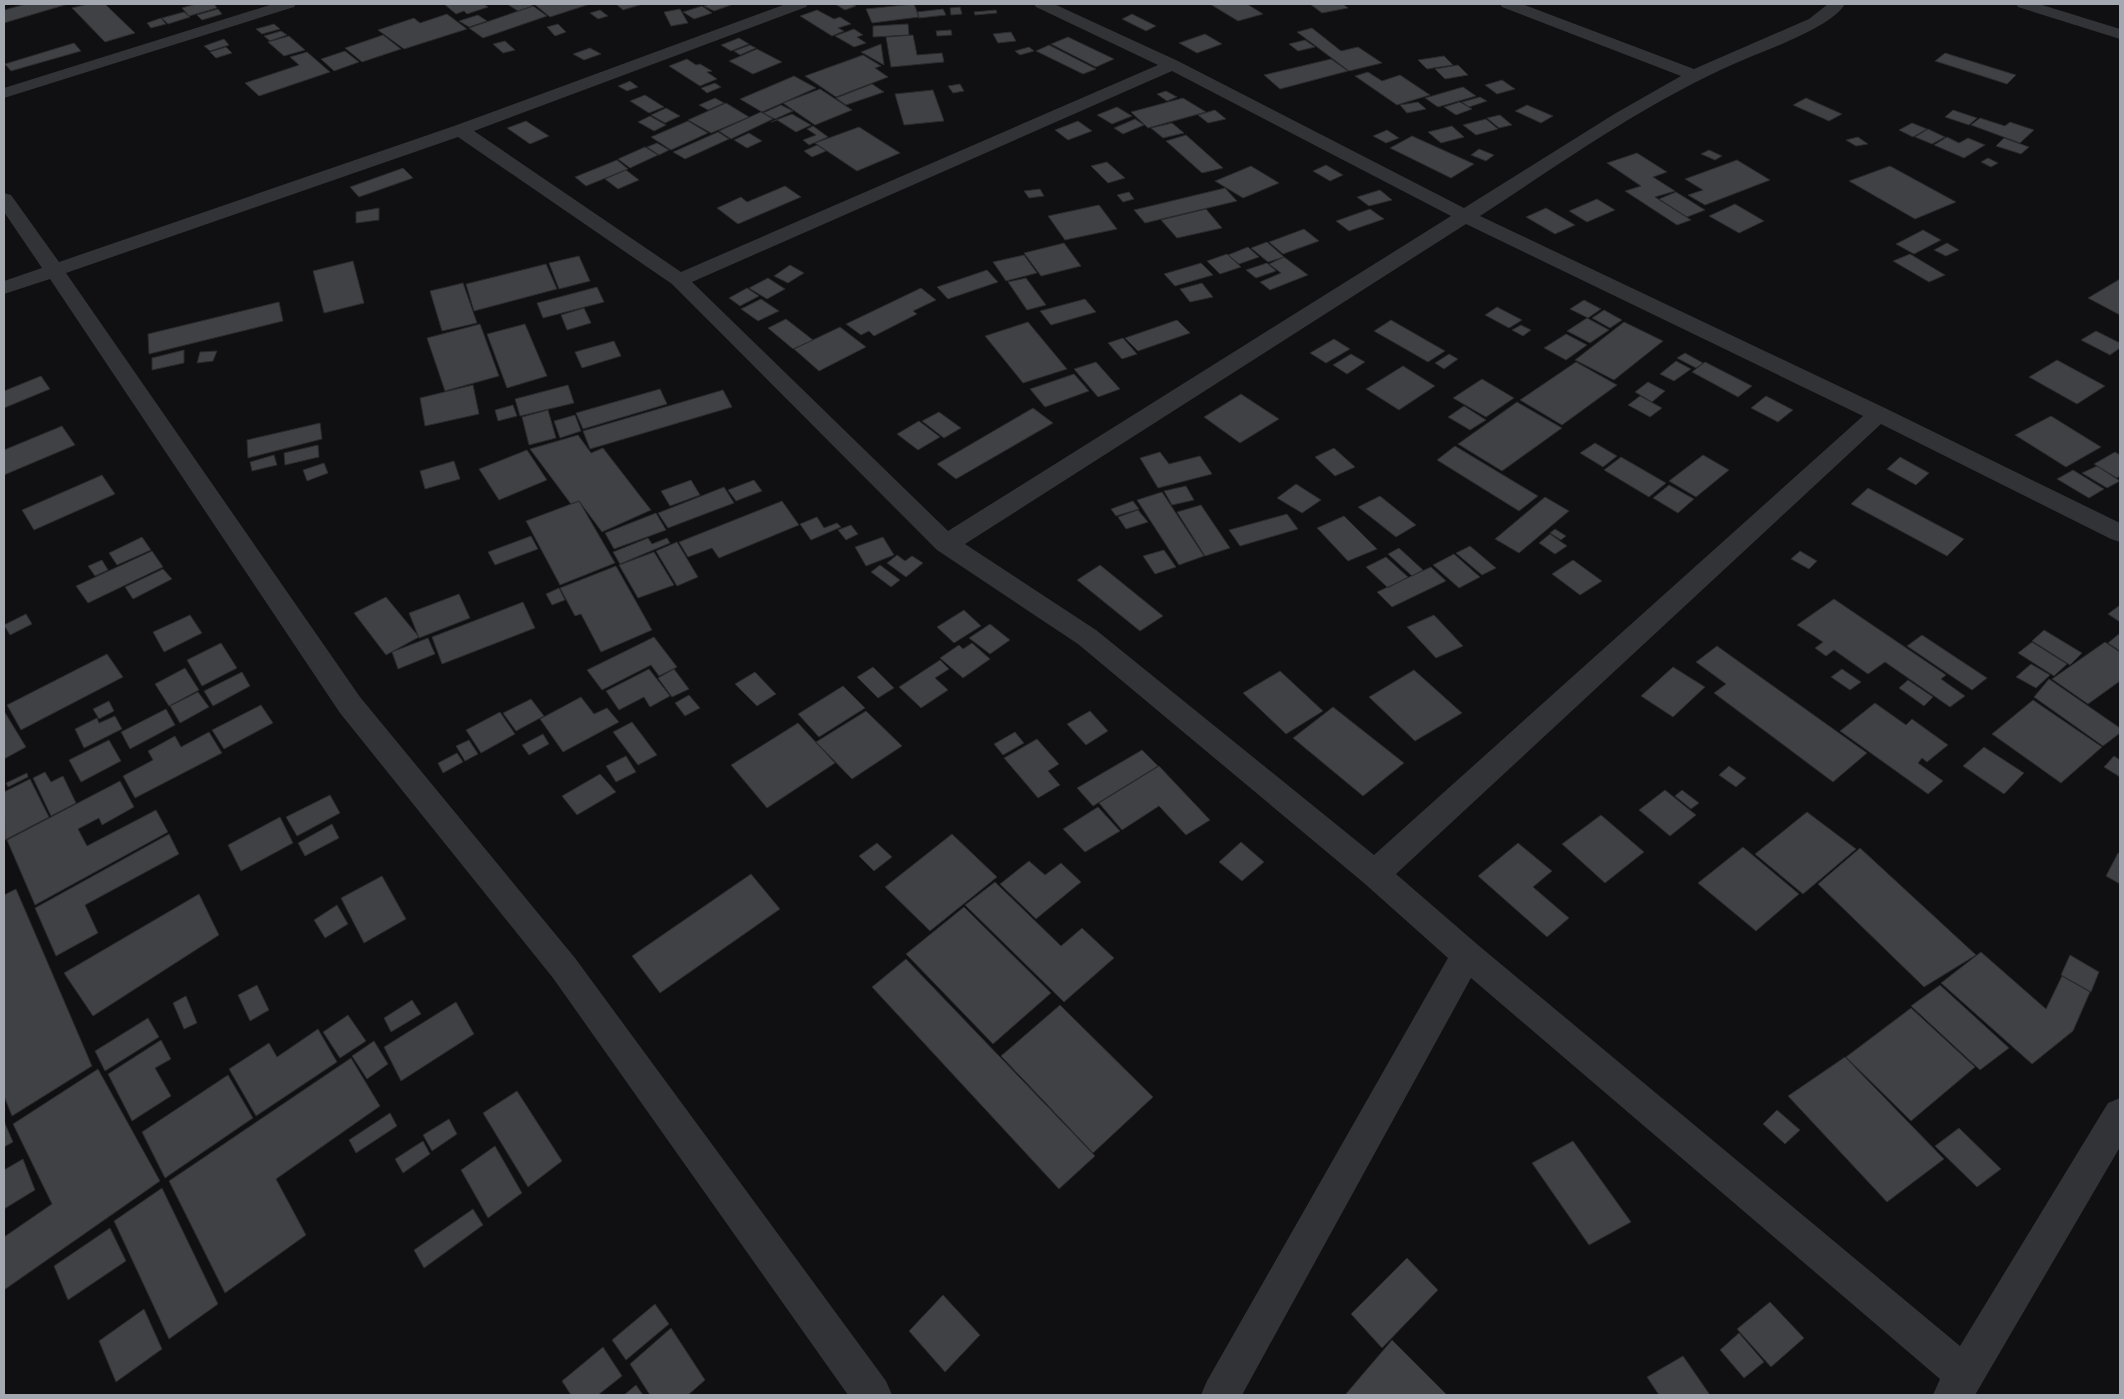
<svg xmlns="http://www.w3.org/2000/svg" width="2124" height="1399" font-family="Poppins,sans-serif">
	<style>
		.building { fill: #404145; stroke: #2b2b2d }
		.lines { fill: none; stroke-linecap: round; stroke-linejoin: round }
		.minor { fill: #323336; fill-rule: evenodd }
	</style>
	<rect width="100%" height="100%" fill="#101012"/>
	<!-- building -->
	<path class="building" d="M26 4H68L4 23V10Z
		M88 4H105L135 33 105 42 72 8Z
		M196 4H214L217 8 189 16 182 8Z
		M444 4H489L485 5 488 7 467 14 464 11 456 14Z
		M507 4H530L533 6 518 11Z
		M534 4H590L550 17Z
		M616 4H643L623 10Z
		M710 4H729L731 5 714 11 704 6Z
		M835 4H852L856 6 845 10Z
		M914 4 919 17 872 23 866 9Z
		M1210 4H1247L1263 14 1238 21Z
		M1310 4H1343L1348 8 1322 13Z
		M533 6 547 16 483 38 469 28Z
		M702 6 712 13 694 19 683 12Z
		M960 7 962 14 951 15 950 8Z
		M218 9 222 14 202 20 197 15Z
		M680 9 688 23 671 26 664 12Z
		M943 9 946 15 919 18 917 12Z
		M600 10 608 16 598 19 590 13Z
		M817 10 834 19 840 17 851 24 838 28 844 31 832 36 800 16Z
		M996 10 997 13 975 15 974 12Z
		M184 12 190 17 168 24 162 18Z
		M447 14 467 29 404 49 378 30 414 18 420 23Z
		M1132 14 1156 26 1146 31 1122 19Z
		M478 15 487 21 469 27 459 21Z
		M161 18 166 24 151 28 147 23Z
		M274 24 280 29 262 34 256 29Z
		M558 24 566 32 555 36 547 27Z
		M908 24 909 35 873 37V26Z
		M1312 28 1341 51 1358 47 1382 63 1349 71 1297 32Z
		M854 29 863 35 857 37 866 43 854 47 835 36Z
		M951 30 952 35 937 36 936 31Z
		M281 31 287 35 270 41 264 36Z
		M1011 32 1016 41 998 43 993 34Z
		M1205 34 1222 44 1197 53 1179 43Z
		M383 35 401 49 362 62 345 48Z
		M913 35 917 55 942 53 944 62 891 67 886 37Z
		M289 36 305 50 284 56 268 42Z
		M1068 37 1114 59 1096 67 1051 44Z
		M739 38 749 44 731 51 721 45Z
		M224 39 229 45 210 51 204 46Z
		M1305 40 1315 47 1298 51 1289 44Z
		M505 41 515 50 503 53 493 44Z
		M74 43 81 51 11 71 5 64Z
		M881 44 884 65 861 52Z
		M750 45 756 48 740 55 734 51Z
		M1049 45 1096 69 1083 74 1036 51Z
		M226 47 232 53 216 58 210 52Z
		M1029 47 1034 51 1020 55 1015 51Z
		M590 48 601 54 584 60 573 54Z
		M757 49 782 62 753 74 729 61Z
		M345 51 359 62 334 71 321 59Z
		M307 52 330 72 259 96 245 83 299 65 290 57Z
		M1945 53 2016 75 2007 84 1935 61Z
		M863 55 881 66 875 68 888 77 836 97 805 76Z
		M1444 56 1453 65 1427 69 1418 60Z
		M687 59 696 65 700 64 712 71 707 72 717 79 700 86 669 66Z
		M1331 59 1348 71 1280 89 1264 75Z
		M1458 65 1468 75 1445 79 1435 69Z
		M1368 72 1382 81 1400 75 1430 95 1397 105 1355 76Z
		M794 76 816 88 762 112 740 99Z
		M1502 80 1515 89 1497 94 1485 85Z
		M630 81 638 87 627 91 618 86Z
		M715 83 721 87 707 93 701 88Z
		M872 84 884 92 846 105 836 98Z
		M960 84 964 91 953 93 948 86Z
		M1463 87 1476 96 1438 107 1425 98Z
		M820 89 852 110 815 125 783 103Z
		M933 90 944 121 904 125 895 94Z
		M1166 91 1177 97 1167 101 1157 94Z
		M645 95 664 107 649 113 630 101Z
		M1480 97 1487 101 1469 107 1462 102Z
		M715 98 724 103 708 110 699 105Z
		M1183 98 1206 112 1148 128 1131 112Z
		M1806 98 1842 114 1829 121 1793 105Z
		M1418 102 1426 109 1407 113 1400 105Z
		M1460 102 1472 109 1456 115 1444 107Z
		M726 103 749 117 711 133 688 120Z
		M781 105 793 111 775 119 763 113Z
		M1527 105 1553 116 1541 123 1515 111Z
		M1117 107 1132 116 1112 124 1097 115Z
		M666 108 680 116 665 123 651 115Z
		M1215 110 1226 119 1208 123 1198 115Z
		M1953 110 1977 118 1969 125 1945 117Z
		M761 112 773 119 731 139 719 131Z
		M792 114 811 125 796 132 777 120 771 122Z
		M1500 115 1512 125 1499 128 1487 118Z
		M650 116 666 125 654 131 638 122Z
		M1980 118 2005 126 2010 122 2034 130 2020 143 1971 125Z
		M1135 119 1144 125 1123 134 1114 128Z
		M1486 119 1498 129 1476 135 1463 125Z
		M526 121 549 136 530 144 507 128Z
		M688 121 708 133 671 150 651 137Z
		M1078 121 1092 131 1068 140 1055 130Z
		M1172 123 1184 133 1163 138 1151 128Z
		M1912 123 1927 129 1913 137 1899 130Z
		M813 126 828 137 809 145 803 140 816 135 807 129Z
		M1452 126 1464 137 1441 143 1428 132Z
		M859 127 900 153 857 171 815 143Z
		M1928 129 1945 137 1932 144 1915 137Z
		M1387 130 1399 138 1386 143 1373 136Z
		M718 132 729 139 685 159 673 152Z
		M749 133 762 141 747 148 734 140Z
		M1186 135 1223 168 1202 173 1166 141Z
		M1412 136 1474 164 1451 178 1390 148Z
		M1858 137 1868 144 1856 146 1846 140Z
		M1947 137 1959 143 1968 138 1985 145 1964 158 1934 145Z
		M2004 138 2029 147 2021 154 1996 146Z
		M657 143 669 150 659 155 647 147Z
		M817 145 826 151 812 157 804 151Z
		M645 147 658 155 630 168 618 159Z
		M1479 149 1494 155 1486 161 1471 155Z
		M1709 150 1722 156 1715 160 1701 154Z
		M1637 153 1667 172 1653 177 1675 191 1655 197 1691 220 1677 225 1625 191 1641 186 1607 163Z
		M1988 158 1998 163 1991 167 1981 162Z
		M617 160 628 169 586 186 575 177Z
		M1737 160 1770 180 1705 205 1688 195 1703 190 1685 179Z
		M1107 162 1125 178 1108 183 1091 166Z
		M1326 165 1343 175 1330 181 1313 171Z
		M1251 166 1279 183 1243 198 1215 181Z
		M1890 166 1956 202 1915 219 1849 181Z
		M403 168 413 178 359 197 350 187Z
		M626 170 639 180 618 189 605 179Z
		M785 186 801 197 738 224 717 208 741 197 747 202Z
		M1225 188 1237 201 1145 223 1134 210Z
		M1040 189 1044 196 1029 198 1024 191Z
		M1380 190 1392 200 1369 206 1357 197Z
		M1129 192 1134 199 1123 202 1117 195Z
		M1676 192 1705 210 1687 217 1659 199Z
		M1597 199 1615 210 1587 222 1569 211Z
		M1735 204 1764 221 1739 233 1709 216Z
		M1099 205 1117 229 1065 240 1048 216Z
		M379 208V220L356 223V212Z
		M1546 208 1575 225 1555 234 1526 217Z
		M1206 209 1222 228 1177 238 1161 220Z
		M1370 209 1384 219 1349 231 1336 221Z
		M1304 229 1319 241 1283 254 1269 242Z
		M1923 230 1941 240 1914 254 1896 244Z
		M1267 242 1284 257 1268 262 1251 248Z
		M1064 243 1081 266 1041 276 1024 253Z
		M1947 243 1959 250 1946 256 1934 250Z
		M1248 247 1259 257 1239 264 1228 255Z
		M1227 254 1241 267 1220 274 1207 261Z
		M1910 254 1945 275 1929 282 1893 261Z
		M1024 255 1037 273 1006 281 993 262Z
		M579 256 590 281 559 289 549 263Z
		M1284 257 1308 275 1270 290 1260 282 1281 273 1269 264Z
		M353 261 364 303 324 313 313 271Z
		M1201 263 1213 275 1175 286 1164 274Z
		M1267 263 1276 271 1256 278 1246 270Z
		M546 264 557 289 474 311 466 284Z
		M790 265 804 273 788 283 774 276Z
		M987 270 998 282 948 299 937 287Z
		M768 278 785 289 767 299 749 288Z
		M1026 278 1046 305 1027 310 1008 282Z
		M2120 279V315L2088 298Z
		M463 283 477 323 442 331 430 291Z
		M1202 283 1213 297 1190 302 1180 289Z
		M597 287 604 302 543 318 537 303Z
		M747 288 759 296 740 306 729 298Z
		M921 288 936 300 913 311 917 314 874 336 869 331 861 335 846 324Z
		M761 299 779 311 758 321 741 309Z
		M1085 299 1096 312 1051 325 1040 311Z
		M1584 300 1601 309 1588 318 1570 309Z
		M279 302 283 321 149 354 148 334Z
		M1497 307 1522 320 1509 328 1485 315Z
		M584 308 591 323 567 330 561 315Z
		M1604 310 1622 320 1610 328 1592 318Z
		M1587 318 1609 330 1590 343 1567 331Z
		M786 319 813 340 793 349 768 328Z
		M1177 320 1190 333 1138 351 1125 338Z
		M1391 320 1445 351 1428 362 1374 331Z
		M1028 322 1067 369 1023 383 985 336Z
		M1624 322 1663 341 1614 380 1575 360Z
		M480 324 499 376 445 391 427 338Z
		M525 324 547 376 507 388 487 334Z
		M1521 325 1531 330 1523 336 1512 330Z
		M840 327 866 347 819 371 794 349Z
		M2096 331 2120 343V348L2110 355 2081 340Z
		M1566 334 1587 345 1566 360 1544 348Z
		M1123 338 1137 354 1122 359 1108 343Z
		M1334 339 1350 349 1326 363 1310 353Z
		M614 341 621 356 582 368 575 352Z
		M184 350V363L152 370V358Z
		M217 351 213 361 197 363 200 352Z
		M1685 353 1703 363 1696 368 1677 358Z
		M1351 354 1365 362 1347 374 1333 365Z
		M1449 354 1458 359 1444 369 1435 363Z
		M2057 360 2105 386 2077 404 2029 377Z
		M1676 361 1691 369 1674 381 1660 374Z
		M1096 362 1120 389 1098 397 1074 369Z
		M1576 362 1617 385 1562 425 1520 400Z
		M1705 362 1752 386 1738 397 1692 372Z
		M1403 366 1435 386 1399 410 1366 389Z
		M1074 374 1089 391 1045 407 1030 389Z
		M41 376 50 389 4 408V391Z
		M1482 379 1514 398 1486 417 1453 398Z
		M1648 382 1665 391 1652 402 1635 392Z
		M473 385 479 414 425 426 420 398Z
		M568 385 574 403 520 416 515 399Z
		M660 389 667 404 583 429 576 413Z
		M723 390 732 407 590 449 583 431Z
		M1241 394 1279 419 1240 443 1204 417Z
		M1640 396 1662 408 1650 417 1628 405Z
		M1766 396 1793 410 1778 422 1751 408Z
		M1517 402 1562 428 1502 471 1458 444Z
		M513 405 517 416 498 421 495 410Z
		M1464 406 1486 420 1470 430 1448 417Z
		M1033 408 1053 423 956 479 937 464Z
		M548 410 556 438 529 445 522 417Z
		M939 412 961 428 944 438 922 421Z
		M575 415 581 431 560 438 554 421Z
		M2051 416 2101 447 2066 467 2015 435Z
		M919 421 940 437 918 450 897 434Z
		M320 423 322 439 248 458 247 440Z
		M62 426 75 445 4 475V450Z
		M578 435 591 453 603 448 651 510 602 532 579 501 571 504 530 449Z
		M1595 443 1617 456 1603 467 1580 453Z
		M318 445 319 457 285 465 284 453Z
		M1455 446 1538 496 1519 511 1437 460Z
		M1334 448 1355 467 1335 476 1315 457Z
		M527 450 547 480 499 500 479 469Z
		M1160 452 1169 464 1200 456 1212 474 1158 488 1140 458Z
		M2115 452 2120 455V476L2117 478 2094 464Z
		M274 455 277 465 252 471 250 462Z
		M1703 455 1729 470 1696 497 1669 481Z
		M1621 457 1666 483 1649 497 1604 470Z
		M1900 457 1929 473 1916 485 1887 469Z
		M454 461 460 479 425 489 420 471Z
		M324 463 328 473 307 481 303 470Z
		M2097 466 2120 481 2107 488 2082 473Z
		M2073 470 2104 489 2089 498 2057 479Z
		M102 475 115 494 34 530 22 510Z
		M691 480 700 495 670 506 661 491Z
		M754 480 762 491 736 501 728 490Z
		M1296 484 1321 500 1302 513 1277 498Z
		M1669 485 1694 499 1678 513 1653 498Z
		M1186 486 1194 500 1172 505 1164 491Z
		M724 487 734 503 668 528 658 513Z
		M1868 488 1964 539 1947 556 1851 504Z
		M1162 492 1204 556 1179 565 1137 500Z
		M1380 496 1416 525 1396 537 1358 507Z
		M1545 497 1569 511 1519 553 1495 539Z
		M579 501 615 563 560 585 526 521Z
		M782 501 799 525 719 558 712 548 688 557 679 542Z
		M1133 501 1139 509 1116 516 1111 509Z
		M1201 505 1230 548 1205 556 1177 512Z
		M1138 510 1148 522 1126 529 1118 517Z
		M656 513 666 530 614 549 605 533Z
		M1287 514 1298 529 1240 546 1229 530Z
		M1344 516 1377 549 1348 561 1317 528Z
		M817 517 824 528 837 523 841 527 811 540 800 524Z
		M851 525 858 534 846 540 838 530Z
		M1555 529 1566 536 1561 540 1550 533Z
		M1550 534 1567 546 1555 554 1539 543Z
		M531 536 538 549 495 565 488 552Z
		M142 537 151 550 117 565 109 553Z
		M883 537 894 555 866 566 855 547Z
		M648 538 652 544 667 538 670 543 620 564 613 552Z
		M677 542 698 577 677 586 656 551Z
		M1470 546 1496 568 1482 575 1456 553Z
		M1399 548 1423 570 1412 576 1388 554Z
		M1164 550 1176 567 1155 574 1143 556Z
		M152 551 163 567 88 603 76 586Z
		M1800 551 1817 561 1809 569 1791 559Z
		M654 552 674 585 638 598 619 565Z
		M1454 554 1480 577 1459 588 1433 565Z
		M897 555 905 561 912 556 923 563 906 577 887 563Z
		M1386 557 1408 577 1388 588 1366 567Z
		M102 560 108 570 95 576 88 566Z
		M1573 560 1602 581 1580 595 1552 574Z
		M880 565 900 580 891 587 871 572Z
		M1100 565 1163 616 1140 631 1077 580Z
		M616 566 652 630 601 652 581 614 575 616 560 588Z
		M1431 567 1446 581 1392 607 1377 592Z
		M163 569 172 579 133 599 125 587Z
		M559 588 565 600 552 605 546 594Z
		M459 594 470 618 419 638 409 613Z
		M386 597 419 637 386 655 354 613Z
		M1834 599 1946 675 1941 679 1965 696 1950 707 1885 662 1868 674 1834 650 1826 656 1815 648 1823 642 1797 625Z
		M523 602 535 628 442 664 432 637Z
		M2120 605V622L2108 614Z
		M964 610 981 626 954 643 937 627Z
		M26 614 32 624 10 635 4 625Z
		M190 615 202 633 164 652 153 632Z
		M1434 615 1463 646 1436 658 1407 627Z
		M990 624 1010 640 990 654 969 638Z
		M2044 630 2082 653 2070 665 2032 641Z
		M2120 633V651L2108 643Z
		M1922 635 1987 678 1972 690 1907 646Z
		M654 637 677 667 659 676 651 665 602 690 587 670Z
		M428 638 435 654 398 669 392 652Z
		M2032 642 2067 664 2054 676 2018 653Z
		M2105 642 2120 652V681L2088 704 2052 679Z
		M221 643 237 668 202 686 187 660Z
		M972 643 990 659 963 678 940 658 959 645 963 649Z
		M1717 646 1867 753 1833 782 1714 693 1726 684 1696 662Z
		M107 654 123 677 21 730 7 705Z
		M940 660 949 669 935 678 948 690 921 708 899 687Z
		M2031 664 2050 675 2036 688 2016 677Z
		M873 667 894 688 878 698 857 677Z
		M1673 667 1705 687 1673 717 1641 696Z
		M185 668 199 690 169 706 155 684Z
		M649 669 670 696 650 707 644 697 619 710 606 691Z
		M674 669 689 689 672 697 658 678Z
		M1842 669 1861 682 1850 690 1831 677Z
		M1414 670 1462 713 1415 741 1369 697Z
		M1280 671 1323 711 1286 734 1243 693Z
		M242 672 250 686 213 706 204 691Z
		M755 672 776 694 757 706 735 684Z
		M2049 679 2120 728V733L2103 746 2034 697Z
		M1908 680 1933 697 1924 706 1899 688Z
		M843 686 865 708 819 737 798 714Z
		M198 692 209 707 180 723 170 706Z
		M689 695 700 708 685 716 675 703Z
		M581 697 594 714 607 708 619 722 563 752 540 719Z
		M531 699 544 716 516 731 503 713Z
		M2033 700 2102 747 2061 783 1992 734Z
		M109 701 114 711 99 719 93 709Z
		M1875 703 1906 725 1912 719 1948 745 1927 762 1922 758 1918 763 1943 781 1928 794 1840 731Z
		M261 705 273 723 224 749 212 730Z
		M1333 707 1404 763 1363 796 1293 738Z
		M166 709 175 725 130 749 121 732Z
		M4 711 26 747 4 759Z
		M866 711 902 746 852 779 816 742Z
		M1090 711 1108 731 1086 745 1067 724Z
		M500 712 515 734 481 753 466 730Z
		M115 716 122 729 84 748 75 729 97 718 99 723Z
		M632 722 657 755 638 765 613 732Z
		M798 723 835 763 767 808 731 765Z
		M209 732 222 753 135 798 123 776 153 760 148 751 175 736 181 747Z
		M1015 732 1024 743 1003 755 994 744Z
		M543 734 549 744 529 755 522 745Z
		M1037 739 1059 764 1048 771 1060 785 1038 798 1004 758Z
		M109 740 121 761 81 782 69 760Z
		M469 740 478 754 465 761 456 746Z
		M1984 747 2024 773 2004 794 1963 766Z
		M1142 750 1158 766 1093 806 1077 788Z
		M457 753 463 762 443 773 438 763Z
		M626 756 636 772 616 782 606 766Z
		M2114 756 2120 760V777L2104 767Z
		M1159 766 1210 820 1186 835 1159 806 1122 830 1099 803Z
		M1729 766 1746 778 1736 787 1719 775Z
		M45 772 51 782 63 776 76 803 51 816 33 778Z
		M27 773 28 777 8 787 6 783Z
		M600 774 616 792 577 815 562 796Z
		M30 779 49 817 5 840 4 792Z
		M120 781 134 807 102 825 99 818 78 829 87 846 156 810 168 832 35 905 7 840Z
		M1665 790 1696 815 1670 836 1639 810Z
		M1682 790 1699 803 1691 809 1675 796Z
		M330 795 340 813 297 836 286 817Z
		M1098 807 1120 831 1085 852 1063 829Z
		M1807 812 1856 849 1803 894 1755 854Z
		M1601 815 1644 852 1605 883 1562 844Z
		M280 817 293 843 241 871 228 845Z
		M332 824 339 838 305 856 298 843Z
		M169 834 179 854 85 905 98 933 56 956 35 908Z
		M952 834 997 877 930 931 885 887Z
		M1241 842 1264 862 1242 881 1219 862Z
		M877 843 892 857 874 871 859 856Z
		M1518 843 1552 871 1533 887 1569 918 1547 937 1478 876Z
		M1743 847 1799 894 1756 931 1698 883Z
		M1860 848 1976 955 1924 987 1818 884Z
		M2118 853 2120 854V884L2106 876Z
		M1029 861 1045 875 1061 863 1081 882 1036 919 1000 884Z
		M751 874 780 909 660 993 632 956Z
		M382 876 406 919 364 943 341 898Z
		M995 882 1061 946 1082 928 1114 958 1064 1002 965 905Z
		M16 889 92 1066 12 1116 4 1096V895Z
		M199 894 219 935 93 1016 64 973Z
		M337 905 348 924 325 938 314 920Z
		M964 907 1051 993 993 1044 906 954Z
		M1981 952 2046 1009 2062 976 2090 992 2073 1031 2032 1064 1941 983Z
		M2070 955 2099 972 2091 992 2061 975Z
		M906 959 1095 1156 1059 1189 872 987Z
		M257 985 269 1010 250 1021 238 995Z
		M1940 985 2009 1048 1980 1070 1911 1006Z
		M186 996 197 1023 184 1029 173 1003Z
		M412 1000 421 1014 391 1032 384 1018Z
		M456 1002 474 1034 401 1081 384 1047Z
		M1060 1005 1153 1097 1093 1153 1001 1056Z
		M1911 1008 1975 1067 1911 1121 1846 1057Z
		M348 1015 366 1041 340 1058 323 1032Z
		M148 1018 159 1037 105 1071 95 1051Z
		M318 1029 337 1062 256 1116 229 1069 269 1043 277 1057Z
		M161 1040 171 1059 155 1068 171 1096 132 1121 108 1074Z
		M374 1041 388 1064 367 1079 352 1056Z
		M1845 1057 1944 1159 1887 1202 1788 1096Z
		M351 1058 380 1106 276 1179 306 1235 225 1293 169 1181Z
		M98 1069 160 1181 4 1290V1237L52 1204 13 1124Z
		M228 1075 253 1118 165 1178 142 1132Z
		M517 1091 562 1161 528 1187 483 1113Z
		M1777 1110 1800 1130 1785 1144 1763 1124Z
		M390 1113 397 1126 356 1153 349 1140Z
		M449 1119 457 1134 432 1151 423 1135Z
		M4 1121 13 1142 4 1147Z
		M1959 1128 2001 1169 1977 1187 1935 1146Z
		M423 1141 430 1154 403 1173 395 1159Z
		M1573 1141 1631 1222 1589 1245 1532 1163Z
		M495 1146 522 1193 488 1218 461 1170Z
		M23 1159 35 1190 4 1209V1170Z
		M162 1188 218 1304 169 1339 114 1221Z
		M473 1209 483 1225 424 1268 414 1250Z
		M110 1228 126 1261 68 1300 54 1266Z
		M1407 1258 1438 1290 1382 1348 1351 1314Z
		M943 1295 980 1335 945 1372 909 1331Z
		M1770 1302 1804 1338 1771 1367 1737 1329Z
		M655 1304 669 1324 626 1360 612 1340Z
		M144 1309 162 1349 116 1382 99 1341Z
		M671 1328 705 1380 688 1395H650L630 1364Z
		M1739 1333 1764 1362 1744 1378 1720 1350Z
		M1392 1340 1447 1395H1345Z
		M603 1347 622 1376 598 1395H571L562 1381Z
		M1683 1356 1710 1395H1659L1647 1377Z
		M636 1385 643 1395H624Z"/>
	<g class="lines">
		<!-- minor -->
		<path class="minor" d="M273 4H296L294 7 4 98V88Z
			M786 4H808L806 7 474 131 681 272 1158 65 1036 7 1034 4H1054L1178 61 1464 208 1616 113 1681 76 1502 7 1500 4H1522L1694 69 1809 19 1828 4H1845C1831 28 1763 51 1736 63 1645 103 1563 162 1480 216L1887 409 2120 523V542L2111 539 1881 424 1396 874 1478 945 1960 1346 2108 1103 2120 1098V1147L1975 1395H1933L1940 1379 1471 978 1242 1395H1201L1207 1381 1448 958 1364 883 1078 644 937 550 672 284 458 137 66 273 360 697 575 958 886 1381 892 1395H848L553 978 340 713 50 279 4 294V281L42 268 4 212V193L11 195 59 262 454 126ZM1172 71 1451 216 948 531 692 282ZM1466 224 1863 416 1374 855 1096 630 965 544Z
			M2016 4H2039L2120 29V39L2018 7Z"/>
	</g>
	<!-- border -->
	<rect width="2124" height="1399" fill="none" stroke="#a3a8b1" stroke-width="10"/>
</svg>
